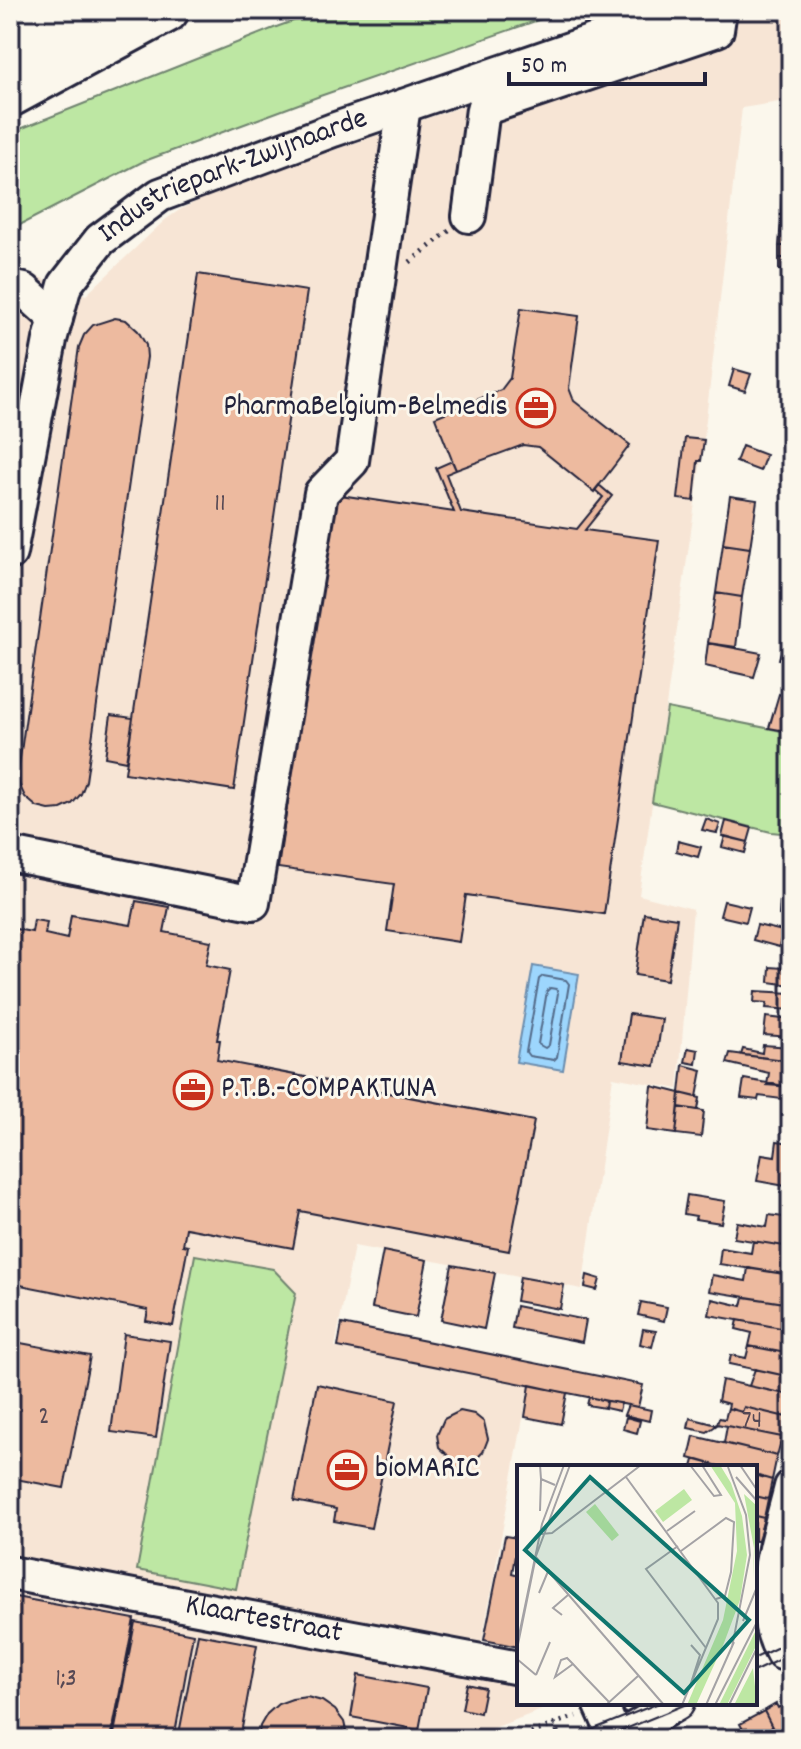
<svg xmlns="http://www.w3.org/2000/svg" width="801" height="1749" font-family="Dekko,sans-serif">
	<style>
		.built { fill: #f7e5d5 }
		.green { fill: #bde7a3; stroke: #70846f; stroke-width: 2 }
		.water { fill: #9dd6fd; stroke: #6c8eaf; stroke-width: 2 }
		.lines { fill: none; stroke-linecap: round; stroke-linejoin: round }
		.shore { stroke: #536a89; stroke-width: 2 }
		.building { fill: #edba9f; stroke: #22223b; stroke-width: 2 }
		.minor-casing { stroke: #22223b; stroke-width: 38 }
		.highway-casing { stroke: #22223b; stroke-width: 50 }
		.path { stroke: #22223b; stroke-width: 5; stroke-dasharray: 2 6; stroke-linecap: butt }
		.minor { stroke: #fbf7ec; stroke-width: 32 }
		.highway { stroke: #fbf7ec; stroke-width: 44 }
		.tram { stroke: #22223b; stroke-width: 2 }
		.labels { text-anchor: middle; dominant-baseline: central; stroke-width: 6; stroke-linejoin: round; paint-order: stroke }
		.number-label { font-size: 26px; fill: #554854 }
		.street-label { font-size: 30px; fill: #22223b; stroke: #fbf7ec }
		.poi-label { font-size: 30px; fill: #22223b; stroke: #fbf7ec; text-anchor: start }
		.inset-road { fill: none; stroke: #a4a2a5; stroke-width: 2 }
		.view { fill: #0f766e; fill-opacity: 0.15; stroke: #0f766e; stroke-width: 4 }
		.inset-edge { fill: none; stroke: #22223b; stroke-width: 4 }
	</style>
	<rect width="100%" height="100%" fill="#fbf7ec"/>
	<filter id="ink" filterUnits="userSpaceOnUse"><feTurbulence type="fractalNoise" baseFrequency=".0125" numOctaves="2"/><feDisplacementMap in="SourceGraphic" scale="16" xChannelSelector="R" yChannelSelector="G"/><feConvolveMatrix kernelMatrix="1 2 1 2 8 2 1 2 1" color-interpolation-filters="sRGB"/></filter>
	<g filter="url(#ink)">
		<!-- built -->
		<path class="built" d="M751 10H791V100L742 108 702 454 639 895 693 909 678 1089 613 1077 582 1289 354 1246 335 1347 529 1386 482 1641 488 1667 519 1673V1703H560L464 1739H10V266L86 295 165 220 181 209 224 188 378 135 383 138 416 126 419 121 700 27 735 18 737 15Z"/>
		<!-- green -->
		<path class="green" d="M324 10H567L320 96 142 162 10 230V133L279 26Z
			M667 708 791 733V834L771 832 652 802Z
			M195 1255 273 1269 296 1293 236 1589 137 1570Z"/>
		<!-- water -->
		<path class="water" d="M533 966 579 974 563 1070 516 1062Z"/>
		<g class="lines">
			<!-- shore -->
			<path class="shore" d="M543 976 566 980 569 984 557 1057 554 1060 529 1056 526 1052 539 979Z
				M550 988 556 989 558 993 549 1045 545 1048 538 1044 547 991Z"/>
		</g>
		<!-- building -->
		<path class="building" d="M786 102H791V114H785Z
			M785 114H791V126H785Z
			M785 126H791V138L784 137Z
			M784 137 791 138V150H784Z
			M784 150H791V162L783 161Z
			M783 161 791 162V174L783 173Z
			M783 173 791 174V186L782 185Z
			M782 185 791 186V198L782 197Z
			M782 197 791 198V210H781Z
			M781 210H791V222H781Z
			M781 222H791V234L780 233Z
			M780 233 791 234V246H779Z
			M779 246H791V258H779Z
			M779 258H791V270H779Z
			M198 274 307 291 234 790 125 773Z
			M521 308 579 316 569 388 574 401 630 445 594 492 538 447 523 445 456 470 435 417 501 390 510 378Z
			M115 318 126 320 138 331 146 345 147 357 86 781 81 794 72 804 61 809 49 810 37 807 25 797 19 784 18 772 79 347 84 335 93 325Z
			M734 369 751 374 745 391 729 386Z
			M685 438 704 440 701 461H698L694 501 678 499Z
			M742 446 766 455 760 471 736 462Z
			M452 461 456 470 446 474 461 512 577 529 603 497 595 490 599 485 612 496 585 530 659 540 604 914 466 895 459 942 387 931 394 884 278 868 333 494 454 512 436 468Z
			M730 496 757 500 750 548 723 544Z
			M723 544 750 548 742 597 716 593Z
			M716 593 742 597 736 647 708 643Z
			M790 617 791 618V662L779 659Z
			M708 643 761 653 754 677 705 666Z
			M791 688V732L769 728 779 694 789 697Z
			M111 715 133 718 126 761 105 757Z
			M706 819 720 824 717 833 702 830Z
			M726 821 752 828 748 842 722 836Z
			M725 836 748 842 745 853 722 847Z
			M678 841 701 847 698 857 676 851Z
			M783 851H791V884L781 883Z
			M781 883 791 884V916L779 915Z
			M136 901 169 907 164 932 211 941 206 965 230 970 217 1040H220L217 1060 534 1121 509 1251 300 1211 293 1248 186 1228 183 1245 188 1246 173 1326 146 1321 148 1310 10 1283V928L32 932 34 920 47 922 45 934 67 939 71 915 131 925Z
			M724 901 750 907 746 922 720 916Z
			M644 913 677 918 667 980 635 975Z
			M757 925 783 931 779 947 753 940Z
			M783 958 791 959V985L769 982 770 967 783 968Z
			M755 991 791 993V1010L766 1008 767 1003 754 1002Z
			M629 1014 662 1019 655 1066 622 1061Z
			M766 1017 791 1020V1037L764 1035Z
			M763 1045 791 1047V1061L741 1055 743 1049 762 1053Z
			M688 1048 698 1050 696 1064 685 1062Z
			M730 1053 791 1061V1087L767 1085 769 1073 727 1063Z
			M683 1065 702 1070 697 1097 680 1093Z
			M744 1079 791 1087V1111H789L790 1100 759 1096 758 1100 741 1098Z
			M652 1086 680 1093 676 1134 647 1130Z
			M680 1093 700 1098 698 1110 679 1107Z
			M679 1107 704 1111 701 1137 676 1134Z
			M777 1141 791 1143V1187L757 1181 762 1154 775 1156Z
			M687 1195 725 1201 721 1223 695 1219 696 1216 684 1214Z
			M769 1215 791 1218V1247L734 1238 737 1222 767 1227Z
			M753 1241 791 1247V1275L719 1264 721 1248 751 1253Z
			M383 1251 427 1260 416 1317 372 1308Z
			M452 1265 495 1273 484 1329 441 1320Z
			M748 1268 791 1275V1304L709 1291 712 1275 746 1281Z
			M587 1275 600 1279 597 1290 585 1287Z
			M520 1277 564 1285 560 1309 516 1301Z
			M744 1297 791 1304 787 1329 709 1315 712 1299 742 1306Z
			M641 1302 667 1307 664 1321 638 1315Z
			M516 1306 586 1320 582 1342 512 1328Z
			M738 1320 791 1330V1354L749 1346 752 1333 736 1329Z
			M342 1324 643 1385 638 1407 338 1347Z
			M643 1329 656 1331 652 1347 640 1344Z
			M124 1334 170 1341 156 1438 111 1432Z
			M10 1341 90 1356 64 1488 10 1478Z
			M749 1346 791 1354V1377L729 1364 731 1355 746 1358Z
			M755 1369 791 1377V1397L786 1417 790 1395 749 1386Z
			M722 1380 790 1395 786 1417 744 1407 742 1412 728 1408 729 1404 718 1401Z
			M317 1384 397 1401 371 1528 334 1521 336 1509 294 1501Z
			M530 1385 567 1393 561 1424 525 1417Z
			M589 1397 606 1401 605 1408 587 1405Z
			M606 1401 621 1403 619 1411 605 1408Z
			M628 1405 651 1410 649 1421 624 1415Z
			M744 1407 786 1417 782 1437 717 1424 719 1418 725 1419 728 1408 742 1412Z
			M460 1411 474 1414 484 1422 488 1439 483 1452 476 1459 462 1462 461 1469 452 1468 453 1460 439 1447 437 1435 444 1419Z
			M626 1417 640 1421 637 1433 623 1429Z
			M690 1418 717 1425 707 1432 688 1428Z
			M727 1426 782 1437 777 1456 724 1443Z
			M694 1436 777 1456 772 1480 755 1475V1467H722L689 1458Z
			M694 1460H698L722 1467H692Z
			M755 1475 772 1480 768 1499 755 1496Z
			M755 1496 768 1499 764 1518 755 1516Z
			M755 1516 764 1518 758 1541H755Z
			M505 1536 518 1538 512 1573 519 1575V1647L484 1640Z
			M10 1596 134 1619 111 1739H10Z
			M135 1622 193 1634 174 1739H113Z
			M198 1634 257 1645 240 1739H178Z
			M358 1675 427 1688 419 1730 351 1717Z
			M467 1684 485 1688 480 1713 462 1709Z
			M307 1697 322 1701 335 1710 344 1722 348 1739H258L260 1726 267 1714 278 1704 292 1699Z
			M791 1701V1739H778L764 1711 776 1704 778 1708Z
			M764 1711 778 1739H748L740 1724Z"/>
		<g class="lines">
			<!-- minor casing -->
			<g class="minor-casing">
				<g id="minor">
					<path d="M469 216 483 109 717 30 720 10"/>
					<path d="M10 287 24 290 56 319"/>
					<path id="s1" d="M10 553 50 340 65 285 100 240 160 195 333 130 683 10"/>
					<path d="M10 854 253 903 321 493 352 461 404 106"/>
					<path id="s2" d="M10 1573 519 1668"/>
					<path d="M782 1653C753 1601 778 1541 791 1487"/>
					<path d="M600 1703 614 1734 611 1739"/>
					<path d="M617 1739 677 1703"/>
				</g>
			</g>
			<!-- highway casing -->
			<g class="highway-casing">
				<path id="highway" d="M10 44 108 10
					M10 94 166 10"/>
			</g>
			<!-- path -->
			<path class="path" d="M410 262 449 231
				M554 1723 560 1739
				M516 1739 576 1716"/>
			<!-- minor -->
			<use href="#minor" class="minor"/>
			<!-- highway -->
			<use href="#highway" class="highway"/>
			<!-- tram -->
			<path class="tram" d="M755 1658 791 1641
				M755 1671 791 1654
				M569 1739 659 1703
				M601 1739 689 1703"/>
		</g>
	</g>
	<!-- icons -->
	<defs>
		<g id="office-ring" transform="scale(2)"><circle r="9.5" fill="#fbf7ec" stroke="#c8321e" stroke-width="1.5"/><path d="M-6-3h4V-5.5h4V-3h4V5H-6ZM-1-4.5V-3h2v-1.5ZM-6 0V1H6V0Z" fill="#c8321e"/></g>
	</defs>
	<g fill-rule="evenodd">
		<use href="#office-ring" x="536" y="408"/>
		<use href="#office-ring" x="193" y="1090"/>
		<use href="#office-ring" x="347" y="1470"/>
	</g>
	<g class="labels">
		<!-- number labels -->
		<g class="number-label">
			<text x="220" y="504">11</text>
			<text x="44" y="1417">2</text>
			<text x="752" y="1421">74</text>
			<text x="66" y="1679">1;3</text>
		</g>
		<!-- street labels -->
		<g class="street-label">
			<text stroke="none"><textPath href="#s1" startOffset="480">Industriepark-Zwijnaarde</textPath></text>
			<text stroke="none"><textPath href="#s2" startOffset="258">Klaartestraat</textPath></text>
		</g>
		<!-- poi labels -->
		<g class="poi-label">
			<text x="508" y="408" text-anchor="end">PharmaBelgium-Belmedis</text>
			<text x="221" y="1090">P.T.B.-COMPAKTUNA</text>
			<text x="375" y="1470">bioMARIC</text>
		</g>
	</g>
	<!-- overview -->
	<g transform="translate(517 1465)">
		<rect width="240" height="240" fill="#fbf7ec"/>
		<path d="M193 0H203L214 18 225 51 230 90 223 135 207 178 179 240H170L206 155 220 86 218 38ZM167 24 175 35 146 57 138 46ZM227 29 240 41 236 114 237 83ZM78 39 102 70 95 76 69 47ZM240 163V179L210 240H202ZM236 203 240 240H217Z" fill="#bde7a3"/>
		<path class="inset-road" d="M23 0 24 14 38 20M173 0 197 31 204 30 185 0M223 0 240 25M211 2 229 50 233 90 215 182M109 12 201 138V154L165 240M219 12 240 36M23 46 24 14M150 66 178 46M24 69 35 68 124 0M161 81 129 104 189 183M164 86 209 53 217 57 214 107 208 131 199 134M18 91 147 240M22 128 32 104M45 150 36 143 51 130M226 156 240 122M0 180 25 59 47 0M0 184 19 91 53 0M0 194 19 210M56 199 38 212 44 195 50 193 56 199 68 212 92 237M19 210 33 177M173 221 183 190 174 180M89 240 121 211M189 240 217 177M198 240 240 157M212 240 240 183"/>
		<path class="view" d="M73 12 232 155 167 228 8 85Z"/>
		<rect width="240" height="240" class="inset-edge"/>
	</g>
	<!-- margin -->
	<rect width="801" height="1749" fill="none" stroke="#fbf7ec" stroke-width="40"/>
	<rect x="20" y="20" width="761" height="1709" fill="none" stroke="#22223b" stroke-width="3" filter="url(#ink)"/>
	<!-- scale -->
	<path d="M509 72v12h196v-12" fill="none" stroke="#22223b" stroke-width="4"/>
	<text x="521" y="72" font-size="24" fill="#22223b" stroke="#fbf7ec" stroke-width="6" paint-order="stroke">50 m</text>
</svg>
